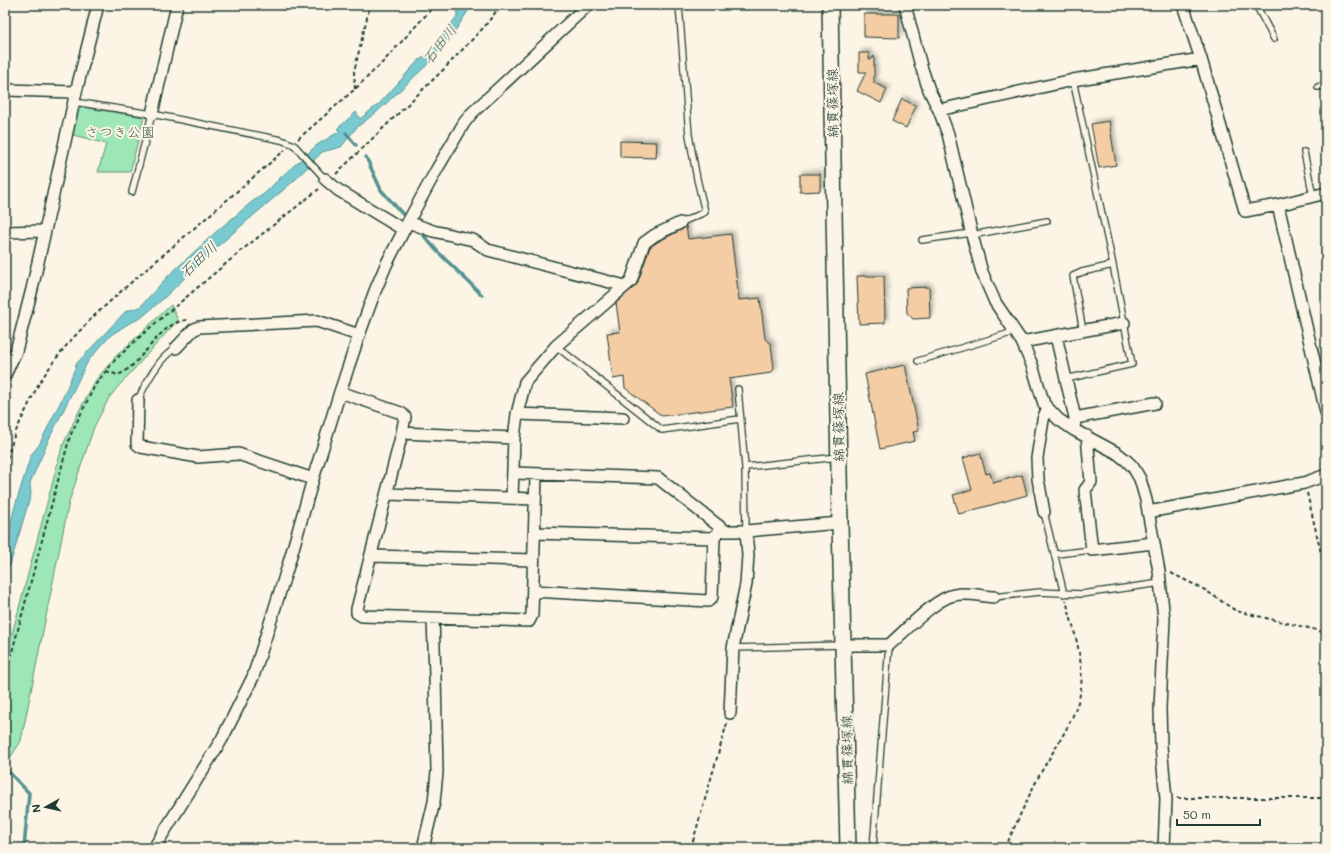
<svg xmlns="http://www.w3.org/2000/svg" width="1331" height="853" font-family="Mali,'Klee One',sans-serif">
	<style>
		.green { fill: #9de6b5; stroke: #5e9274 }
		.water { fill: #79cad0; stroke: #559292 }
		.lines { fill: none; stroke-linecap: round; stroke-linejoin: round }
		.stream { stroke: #559292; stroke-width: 3.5 }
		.building { fill: #f5cda5; stroke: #1f3d34; filter: url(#shadow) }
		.service-casing { stroke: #1f3d34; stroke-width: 8 }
		.minor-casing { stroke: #1f3d34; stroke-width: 14 }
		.secondary-casing { stroke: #1f3d34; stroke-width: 18 }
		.path { stroke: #1f3d34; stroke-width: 2; stroke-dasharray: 4 3; stroke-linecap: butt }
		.service { stroke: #fcf5e5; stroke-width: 5.5 }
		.minor { stroke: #fcf5e5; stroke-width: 11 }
		.secondary { stroke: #fcf5e5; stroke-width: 15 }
		.labels { text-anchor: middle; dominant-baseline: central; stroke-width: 4; stroke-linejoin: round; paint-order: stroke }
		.street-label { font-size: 14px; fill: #1f3d34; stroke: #fcf5e5 }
		.park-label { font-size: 14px; fill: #385f4e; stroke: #fcf5e5 }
		.water-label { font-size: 15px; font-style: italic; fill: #315953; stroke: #fcf5e5 }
	</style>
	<defs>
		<filter id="shadow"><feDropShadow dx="3" dy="-3" stdDeviation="2" flood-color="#0004"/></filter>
	</defs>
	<rect width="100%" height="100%" fill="#fcf5e5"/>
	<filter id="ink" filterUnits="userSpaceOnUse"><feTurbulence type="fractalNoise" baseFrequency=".025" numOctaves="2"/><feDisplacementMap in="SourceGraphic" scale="8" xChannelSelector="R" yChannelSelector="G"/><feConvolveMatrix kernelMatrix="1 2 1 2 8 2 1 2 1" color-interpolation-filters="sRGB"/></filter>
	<g filter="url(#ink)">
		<!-- green -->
		<path class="green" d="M76 106 144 117 130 172H98L106 144 70 134Z
			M171 305 178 320 117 388 109 398 94 427 69 502 21 741 5 766V660L62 447 78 413 95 381 116 356Z"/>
		<!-- water -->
		<path class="water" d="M461 5H472L457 28 428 64 377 112 357 127 341 147 322 152 296 179 219 245 164 298 141 318 128 324 111 335 88 361 49 439 30 483 31 494 10 565 6 571 5 582V547L15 506 31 455 39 445 65 393 77 363 126 311 140 307 168 276 217 231 253 201 264 194 280 178 317 145 340 131 337 129 356 112 360 119 380 103 418 61 431 52 457 16V10Z"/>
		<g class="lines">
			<!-- stream -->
			<path class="stream" d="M346 133 356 145
				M366 157 381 190 407 219
				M419 230 437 251 482 295
				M5 768 29 793 24 848"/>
		</g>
		<!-- building -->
		<path class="building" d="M864 14H899V38L864 37Z
			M859 53H869V59H872L874 56V83L887 89 881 103 857 91 866 72H859Z
			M902 99 916 106 906 128 892 121Z
			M1109 121 1116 165 1099 168 1091 124Z
			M620 141 657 142 656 158 620 157Z
			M800 174H820V191L800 192Z
			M686 226 688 239 731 234 739 300 760 298 765 339 771 344 774 369 771 373 729 379 733 407 662 416 625 388 624 377 613 379 607 333 620 332 616 303 637 284 650 247 659 241 683 229Z
			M857 276H884L885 323 859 324Z
			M929 287 930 318 913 319 907 313 906 288Z
			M905 365 919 431 913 432 915 441 880 449 865 374Z
			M980 453 986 474 990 473 993 483 1022 475 1027 495 959 514 953 495 972 490 963 458Z"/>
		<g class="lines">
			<!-- service casing -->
			<g class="service-casing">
				<path id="service" d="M679 5 689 135 697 179 705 212 680 223
					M1256 5 1274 39
					M1318 87 1326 85
					M74 102 152 114 281 140 292 144 295 146 325 179
					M1304 152 1313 196
					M132 192 152 114
					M972 235 1047 221
					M922 240 971 233
					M1083 331 1073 276 1082 272 1113 265
					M556 346 662 430 740 419
					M918 361 1014 332
					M1066 379 1132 364 1113 265 1073 80
					M738 389 745 467 746 531
					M138 400C146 383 159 357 176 348
					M745 467 838 457
					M1044 512 1064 594
					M1056 554 1092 550
					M994 597 1040 592 1082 594 1161 583
					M733 648 842 645
					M873 848 889 645"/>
			</g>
			<!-- minor casing -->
			<g class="minor-casing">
				<path id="minor" d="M905 5 921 66 929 90 939 110 948 134 972 235 982 272 995 302 1022 342 1032 365 1044 404 1058 419 1074 430 1117 453 1127 461 1133 467 1140 479 1146 500 1159 571 1164 619 1160 708 1161 746 1166 799 1164 848
					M1183 5 1201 59 1245 211 1278 205 1326 193
					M5 90 76 92
					M939 110 1073 80 1201 59
					M152 114 177 5
					M325 179 338 190 404 230
					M1278 205 1326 412
					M408 222 433 231 473 240 488 250 625 286
					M5 232 44 231
					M1056 336 1075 418 1074 430
					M1022 342 1124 323
					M176 348 193 330 199 327 317 321 359 335
					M5 375 16 351 32 289 76 92 98 5
					M340 392 401 413 405 417 402 433 357 609V613L362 616 529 621 532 615 536 475
					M138 400 137 444 141 447 198 457 238 454 313 479
					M517 414 623 418
					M1075 418 1155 403
					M402 433 514 438
					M1087 436 1091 482 1085 490 1092 550 1154 543
					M513 473 658 478 725 531H746L840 523
					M387 494 535 499
					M512 498 514 438 517 414 525 382 556 346 631 281 644 243 655 235 680 223
					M1044 512 1038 479 1037 458 1043 420 1045 414 1048 410
					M1148 512 1304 483 1326 475
					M534 533 714 538
					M371 556 533 560
					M533 591 708 601 712 597 714 538 721 527
					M844 645H889C904 632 936 598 954 595 967 592 981 596 994 597
					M730 713 733 648 746 584 748 555 746 531
					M154 848 222 739 253 677 288 566 313 479 340 392 359 335 375 291 386 265 408 222 437 169 464 123 472 113 588 5
					M423 848 434 802 437 772 435 675 433 619"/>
			</g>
			<!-- secondary casing -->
			<g class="secondary-casing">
				<path id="secondary" d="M830 5 840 523 848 848"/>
			</g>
			<!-- path -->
			<path class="path" d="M355 89 354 72 370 5
				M298 139 355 89 383 62 435 5
				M336 174 443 70 485 26 501 5
				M106 371 118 375C144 364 159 320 189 320
				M5 465 15 433 39 383 54 361 71 340 95 315 127 286 285 150
				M1307 493 1326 574
				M1171 573 1205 590 1236 611 1317 630 1326 634
				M5 678 70 436 95 385 115 360 145 332 242 250 319 189
				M1177 798H1326
				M600 848 612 845H692
				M691 848 727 723
				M1005 848C1016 824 1027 799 1039 776 1053 750 1078 717 1081 688 1084 658 1073 629 1066 600"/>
			<!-- service -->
			<use href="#service" class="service"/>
			<!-- minor -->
			<use href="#minor" class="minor"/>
			<!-- secondary -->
			<use href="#secondary" class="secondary"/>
		</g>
	</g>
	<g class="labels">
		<!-- street labels -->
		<g class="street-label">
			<text transform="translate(832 103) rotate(-91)">綿貫篠塚線</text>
			<text transform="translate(838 427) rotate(-91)">綿貫篠塚線</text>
			<text transform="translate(846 750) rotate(-91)">綿貫篠塚線</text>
		</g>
		<!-- park labels -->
		<g class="park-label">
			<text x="120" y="131">さつき公園</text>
		</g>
		<!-- water labels -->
		<g class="water-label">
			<text transform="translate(439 44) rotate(-52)">石田川</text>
			<text transform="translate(198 259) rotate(-43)">石田川</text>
		</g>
	</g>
	<!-- margin -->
	<rect width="1331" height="853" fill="none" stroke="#fcf5e5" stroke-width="20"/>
	<rect x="10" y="10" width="1311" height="833" fill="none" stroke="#1f3d34" stroke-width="1.5" filter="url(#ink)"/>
	<!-- north arrow -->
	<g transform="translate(46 807) rotate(262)" stroke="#fcf5e5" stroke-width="3" paint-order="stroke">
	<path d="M0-3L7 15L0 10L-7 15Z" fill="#1f3d34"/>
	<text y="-6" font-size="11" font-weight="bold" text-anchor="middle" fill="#1f3d34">N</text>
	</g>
	<!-- scale -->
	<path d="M1177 819v6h83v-6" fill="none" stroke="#1f3d34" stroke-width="2"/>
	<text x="1183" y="819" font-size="12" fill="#1f3d34" stroke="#fcf5e5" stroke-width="3" paint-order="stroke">50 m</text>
</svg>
